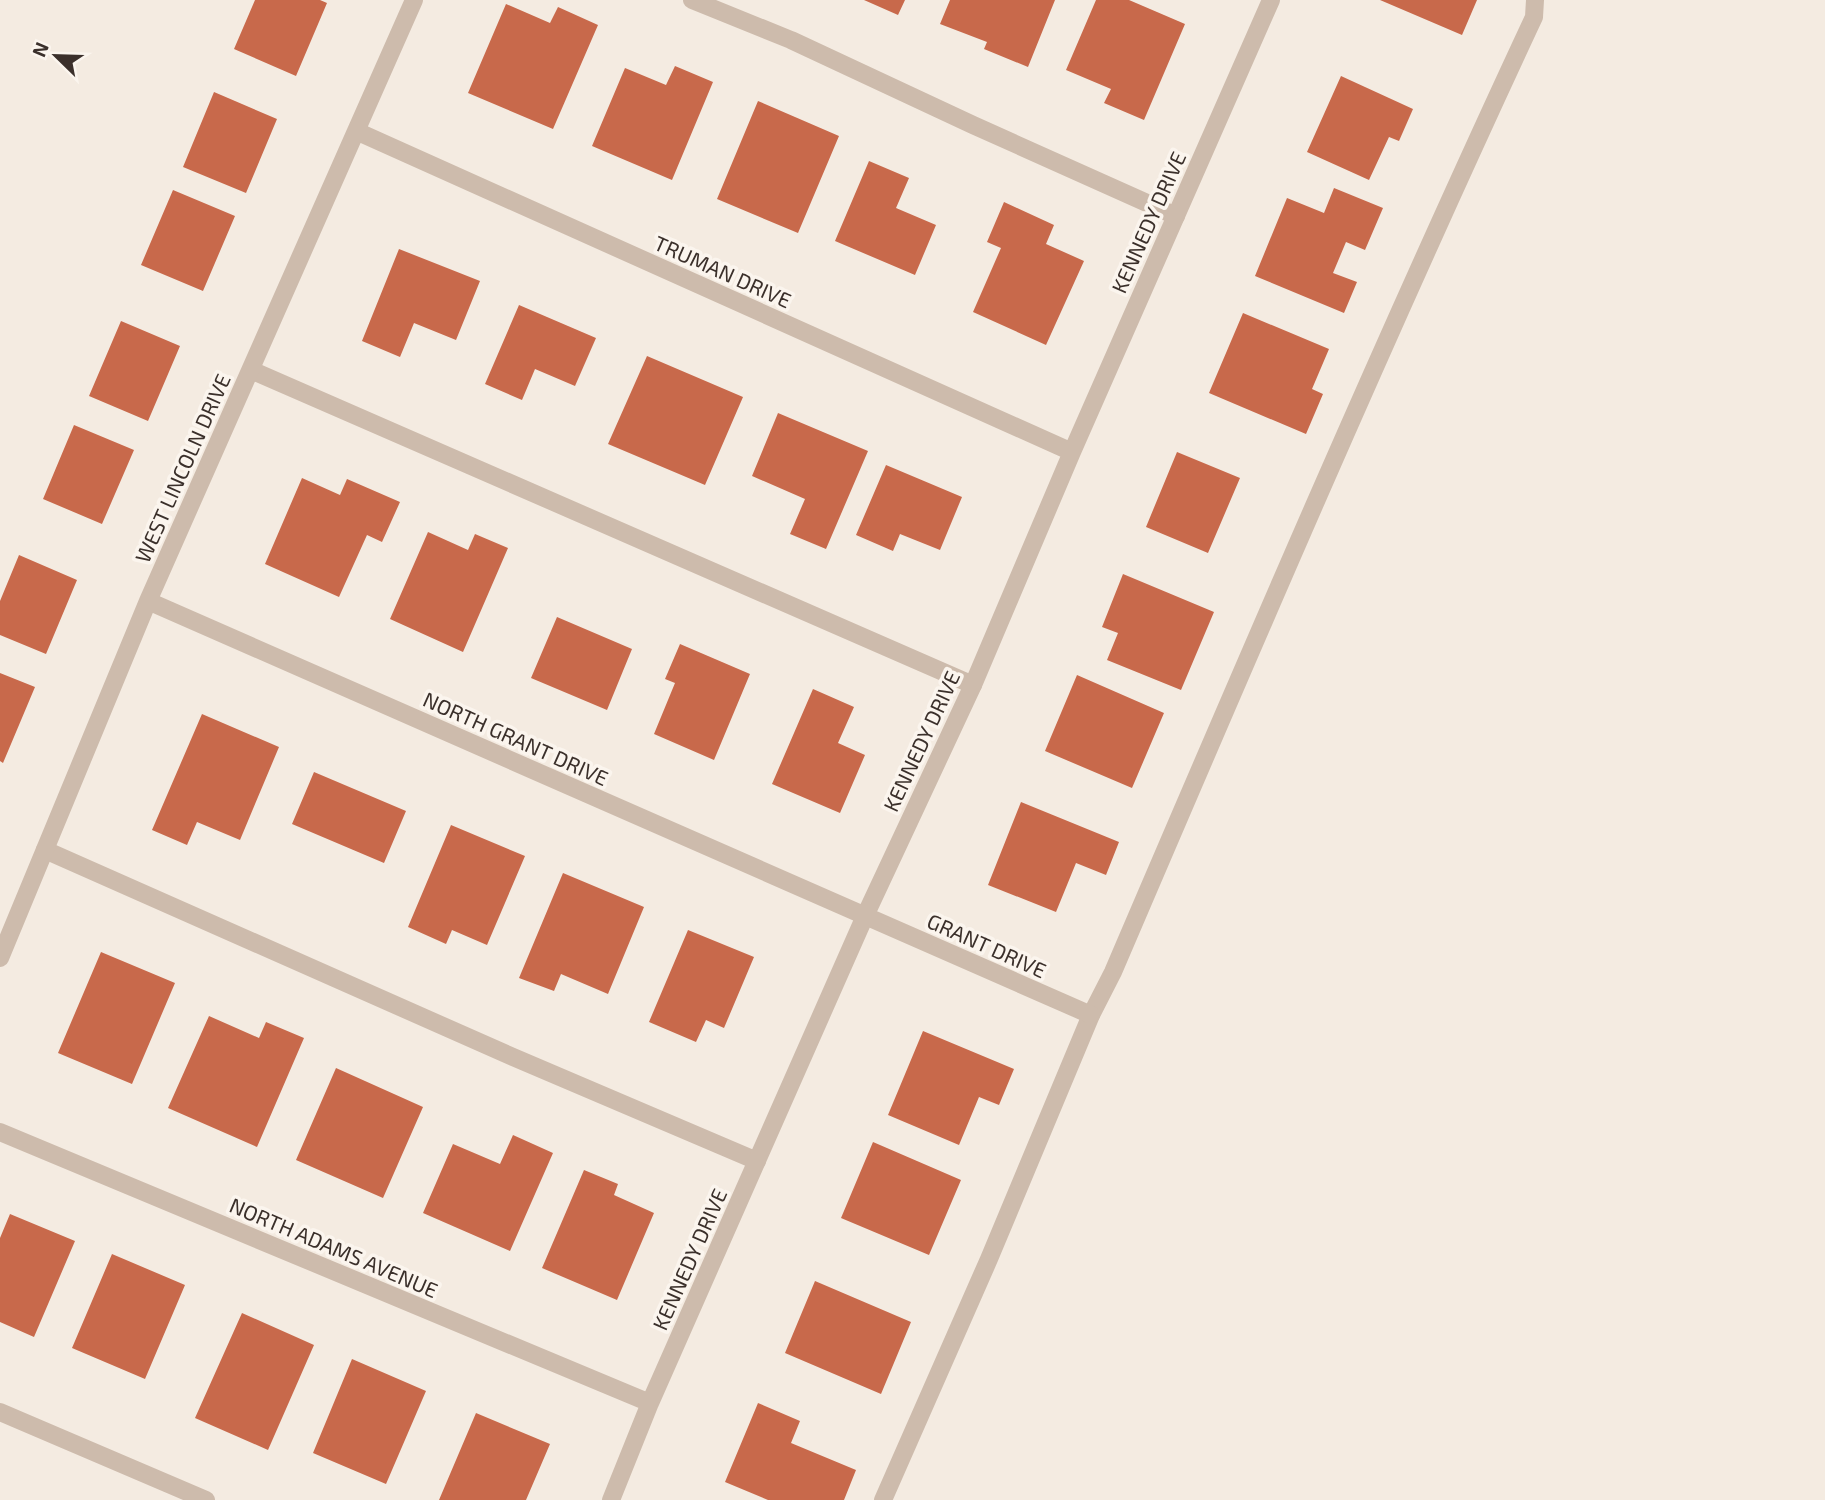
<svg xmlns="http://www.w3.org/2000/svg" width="1825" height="1500" font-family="'Exo 2',sans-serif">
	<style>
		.building { fill: #c8694b }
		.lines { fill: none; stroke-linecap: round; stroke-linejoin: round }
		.lane { stroke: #cdbbac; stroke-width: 18 }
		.street { stroke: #cdbbac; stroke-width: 18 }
		.labels { text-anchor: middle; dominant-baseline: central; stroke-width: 7; stroke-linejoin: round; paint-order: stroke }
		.street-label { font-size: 21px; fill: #3b302b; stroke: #fbf5ee }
	</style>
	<rect width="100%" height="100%" fill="#f4ebe1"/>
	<!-- building -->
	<path class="building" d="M255 0H320L327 3 296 76 234 49Z
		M864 0H905L898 15Z
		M950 0H1055L1028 67 984 49 987 42 940 24Z
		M1096 0H1129L1185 24 1144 120 1104 103 1111 89 1066 70Z
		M1380 0H1477L1462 35Z
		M506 4 550 23 558 7 598 25 553 129 468 93Z
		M675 66 713 82 672 180 592 146 625 68 666 85Z
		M1341 76 1413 109 1399 141 1389 137 1369 180 1307 152Z
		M214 92 277 119 246 193 183 167Z
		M758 101 839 136 798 233 717 199Z
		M869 161 909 178 896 208 936 225 915 275 835 241Z
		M1334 188 1383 208 1365 250 1346 242 1333 273 1357 282 1344 313 1255 276 1287 198 1324 213Z
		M173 190 235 216 203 291 141 265Z
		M1004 202 1054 225 1046 244 1084 261 1046 345 973 312 1001 248 987 242Z
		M399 249 480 281 456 340 414 323 400 357 362 341Z
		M519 305 596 338 575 386 535 369 522 400 485 384Z
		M1243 313 1329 349 1312 389 1323 394 1306 434 1209 393Z
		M121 321 180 346 148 421 89 396Z
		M647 356 743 397 705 485 608 444Z
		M778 413 868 451 826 549 790 534 805 499 752 476Z
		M74 425 134 450 102 524 43 499Z
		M1177 452 1240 478 1208 553 1146 527Z
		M886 465 962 497 940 550 900 534 893 551 856 535Z
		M302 478 340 495 347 479 400 502 382 542 367 535 339 597 265 564Z
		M428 532 468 550 475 534 508 548 463 652 390 619Z
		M19 555 77 580 46 654 0 635V601Z
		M1123 574 1214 612 1181 690 1107 660 1118 633 1102 627Z
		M557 617 632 649 607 710 531 678Z
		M680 644 750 674 714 760 654 734 675 683 665 679Z
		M0 673 35 687 3 763 0 761Z
		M1077 675 1164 713 1132 788 1045 751Z
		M813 689 854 707 838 743 865 755 840 813 772 784Z
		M202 714 279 747 240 840 197 822 187 845 152 830Z
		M314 772 406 811 384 863 292 824Z
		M1021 802 1119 842 1106 875 1076 863 1056 912 988 885Z
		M451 825 525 856 487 945 452 930 446 944 408 927Z
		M563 873 644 907 608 994 561 974 554 991 519 978Z
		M688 930 754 957 724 1028 706 1020 696 1042 649 1022Z
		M101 952 175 983 132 1084 58 1053Z
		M209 1016 259 1038 266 1022 304 1038 257 1147 168 1108Z
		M923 1031 1014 1069 999 1105 979 1097 959 1145 888 1115Z
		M336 1068 423 1107 383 1198 296 1160Z
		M513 1135 553 1153 510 1251 423 1213 453 1144 500 1164Z
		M873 1142 961 1180 929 1255 841 1218Z
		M584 1170 618 1184 614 1195 654 1213 617 1300 542 1268Z
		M10 1214 75 1241 34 1337 0 1322V1238Z
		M112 1254 185 1285 145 1379 72 1348Z
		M815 1281 911 1322 881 1394 785 1353Z
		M242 1313 314 1345 268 1450 195 1418Z
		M352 1359 426 1391 386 1484 313 1453Z
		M758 1403 800 1421 791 1443 856 1470 844 1500H768L725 1482Z
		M476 1413 550 1444 526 1500H439Z"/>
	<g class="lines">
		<!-- lane -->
		<path class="lane" d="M692 0 791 40 973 125 1176 216
			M251 370 973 685
			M45 850 513 1057 757 1161
			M0 1412 206 1500
			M883 1500 989 1259 1091 1015 1113 972C1250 652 1387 332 1534 17L1535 0"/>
		<!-- street -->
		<path class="street" d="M356 131 1072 452
			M148 601 1091 1015
			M0 958 148 601 414 0
			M0 1132 650 1403
			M611 1500 650 1403 865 916 973 685 1072 452 1271 0"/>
	</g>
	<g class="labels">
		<!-- street labels -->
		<g class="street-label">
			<text transform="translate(1148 222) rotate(-66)">KENNEDY DRIVE</text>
			<text transform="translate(723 271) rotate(24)">TRUMAN DRIVE</text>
			<text transform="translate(182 468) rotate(-66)">WEST LINCOLN DRIVE</text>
			<text transform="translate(516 738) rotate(24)">NORTH GRANT DRIVE</text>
			<text transform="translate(921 741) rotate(-65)">KENNEDY DRIVE</text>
			<text transform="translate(987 945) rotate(24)">GRANT DRIVE</text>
			<text transform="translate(334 1247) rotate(23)">NORTH ADAMS AVENUE</text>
			<text transform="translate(689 1259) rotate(-66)">KENNEDY DRIVE</text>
		</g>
	</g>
	<!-- north arrow -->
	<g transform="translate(56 56) rotate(293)" stroke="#fbf5ee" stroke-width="5" paint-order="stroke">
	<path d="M0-5L12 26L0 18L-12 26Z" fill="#3b302b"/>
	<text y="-10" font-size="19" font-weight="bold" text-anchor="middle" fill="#3b302b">N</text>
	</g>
</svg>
